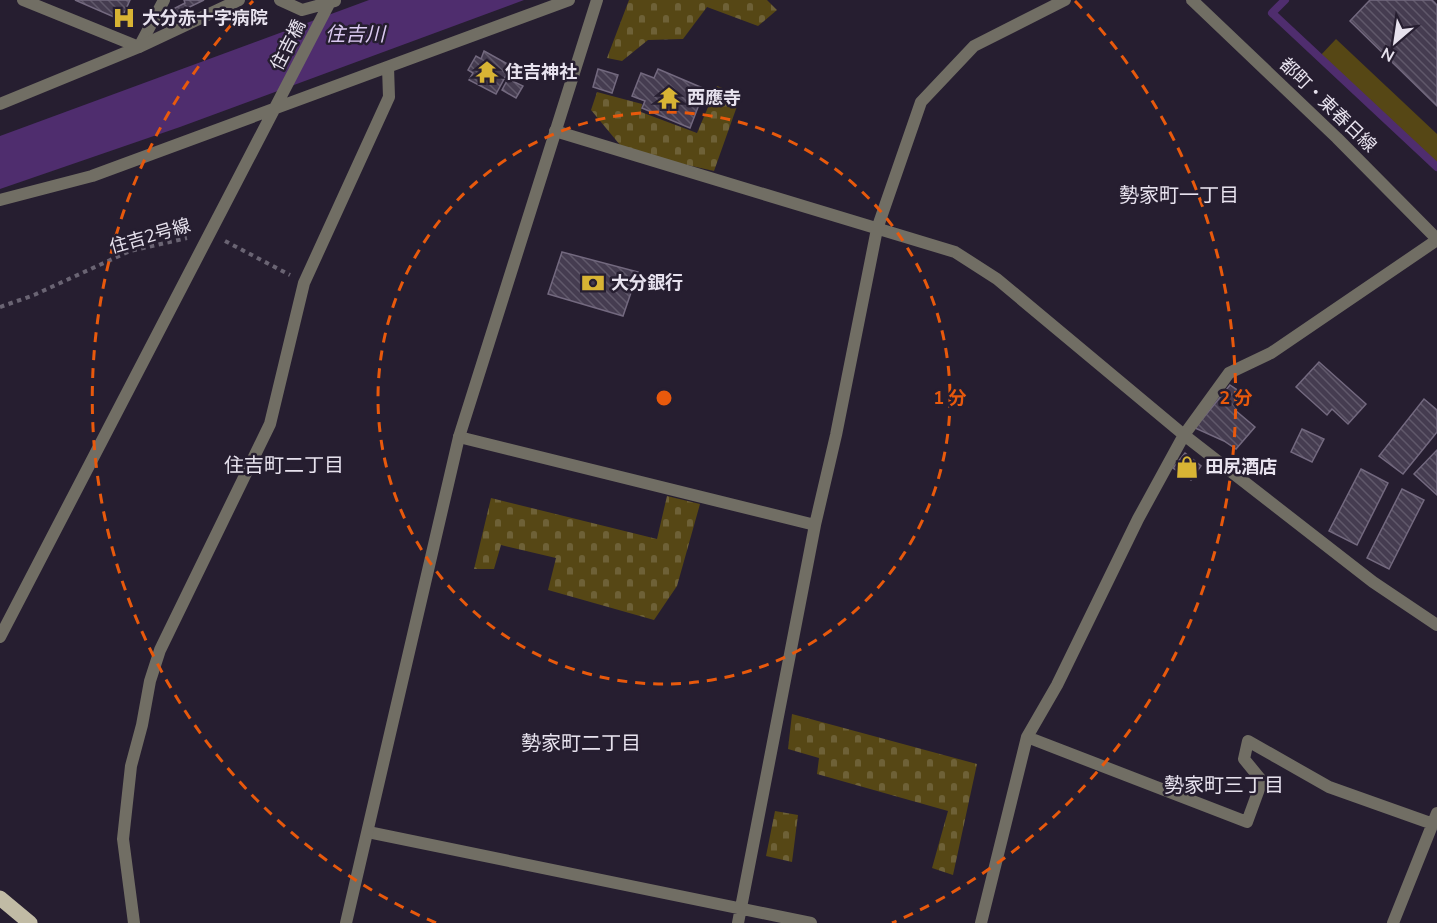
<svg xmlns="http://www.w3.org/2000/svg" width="1437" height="923" font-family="'Nunito Sans','Noto Sans JP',sans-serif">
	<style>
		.green { fill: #564715 }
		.cemetery { fill: url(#cemetery-stones) }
		.water { fill: #4f2d6e }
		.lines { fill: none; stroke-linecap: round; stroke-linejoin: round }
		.stream { stroke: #4f2d6e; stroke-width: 8 }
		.building { fill: url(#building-back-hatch); stroke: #73697f; stroke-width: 1.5 }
		.path { stroke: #6a6473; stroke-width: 4; stroke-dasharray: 4.5 4.5; stroke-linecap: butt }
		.service { stroke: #716e64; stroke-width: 12 }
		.minor { stroke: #716e64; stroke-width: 12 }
		.tertiary { stroke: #716e64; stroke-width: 12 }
		.primary { stroke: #c1bba5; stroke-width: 15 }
		.ring { fill: none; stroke: #e8590c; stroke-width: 3; stroke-dasharray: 10 8 }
		.labels { text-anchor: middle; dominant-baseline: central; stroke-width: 5; stroke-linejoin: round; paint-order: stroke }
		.poi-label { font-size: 18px; font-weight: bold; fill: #e7e2ee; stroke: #261e30; text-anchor: start }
		.street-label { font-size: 18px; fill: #e7e2ee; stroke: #261e30 }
		.water-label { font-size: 20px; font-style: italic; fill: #dbcaf1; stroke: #261e30 }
		.neighbourhood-label { font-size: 20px; fill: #e7e2ee; stroke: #261e30 }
		.centre { fill: #e8590c; stroke: #261e30; stroke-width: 3 }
		.ring-label { font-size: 18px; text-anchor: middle; font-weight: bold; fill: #e8590c; stroke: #261e30; stroke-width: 5; stroke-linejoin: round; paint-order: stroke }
	</style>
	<defs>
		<pattern id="cemetery-stones" width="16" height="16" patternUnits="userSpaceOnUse" patternTransform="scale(1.5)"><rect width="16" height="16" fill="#564715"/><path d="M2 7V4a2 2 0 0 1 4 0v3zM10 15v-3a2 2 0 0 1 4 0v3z" fill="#6e6137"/></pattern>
		<pattern id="building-back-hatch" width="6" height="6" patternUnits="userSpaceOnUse" patternTransform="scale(1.5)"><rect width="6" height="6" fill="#453c50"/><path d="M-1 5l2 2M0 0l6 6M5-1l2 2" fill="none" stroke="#60586a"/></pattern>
	</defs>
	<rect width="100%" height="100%" fill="#261e30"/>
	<!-- green -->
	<path class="green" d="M1336 39 1437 134V168L1319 57Z"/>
	<!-- cemetery -->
	<path class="cemetery" d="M629 0H767L777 10 758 26 707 7 683 39 648 40 622 61 607 58Z
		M717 86 741 95 714 171 625 151 591 110 597 92 642 104 641 112 697 133Z
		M667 496 700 504 677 586 654 620 548 590 556 558 501 545 494 569H474L491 498 657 539Z
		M792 714 977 764 953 875 932 868 948 811 817 774 819 758 788 749Z
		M775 811 798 815 792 862 766 856Z"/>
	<!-- water -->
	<path class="water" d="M369 0H524L180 127 0 189V136Z"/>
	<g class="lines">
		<!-- stream -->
		<path class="stream" d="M1285 0 1272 13 1437 167"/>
	</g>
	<!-- building -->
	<path class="building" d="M75 0H130L121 20Z
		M184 0H204L175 14 173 9 185 3Z
		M1370 0H1432L1437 5V106L1350 21Z
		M484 51 511 66 496 94 469 80 473 73 468 70 476 56 481 59Z
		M598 69 618 75 612 93 593 87Z
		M658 69 705 89 690 128 642 108 645 101 632 96 641 73 654 78Z
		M508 79 523 86 516 98 502 90Z
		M562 252 638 272 623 316 548 294Z
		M1319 362 1366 404 1348 424 1332 409 1327 415 1296 387Z
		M1230 385 1245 395 1235 410 1255 427 1236 449 1224 441 1195 428Z
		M1424 399 1437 410V432L1403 474 1379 456Z
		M1302 429 1324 439 1312 462 1291 452Z
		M1437 450V495L1414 474Z
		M1185 453 1201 466 1191 480 1173 468Z
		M1361 469 1388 483 1357 545 1329 531Z
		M1402 489 1424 500 1389 569 1367 558Z"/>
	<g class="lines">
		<!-- path -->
		<path class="path" d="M225 241 290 275
			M0 307 34 295 130 251 187 238"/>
		<!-- service -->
		<path class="service" d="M139 47 164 0"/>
		<!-- minor -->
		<path class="minor" d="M23 0 139 47
			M280 0 302 10 335 1
			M0 104 139 47 239 0
			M555 131 955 252 997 279 1184 435 1373 582 1437 625
			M0 200 92 176 569 0
			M459 437 815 525
			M0 637 331 0
			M1027 737 1247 822 1262 781 1244 759 1248 741 1329 787 1433 824
			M368 832 811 923
			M134 923 123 839 131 766 142 725 150 681 160 650 270 424 304 283 389 97 388 67
			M738 923 815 525 836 435 877 229 921 102 974 46 1065 0
			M981 923 1027 737 1057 685 1138 519 1184 435 1229 373 1271 353 1437 240
			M1393 923 1437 813"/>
		<!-- tertiary -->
		<path class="tertiary" d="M1192 0 1337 138 1437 239
			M346 923 459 437 597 0"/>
		<!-- primary -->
		<path class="primary" d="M0 898 30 923"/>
	</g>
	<!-- distance rings -->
	<g class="ring">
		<circle cx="664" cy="398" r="286"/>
		<path d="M436 923A572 572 0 0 1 253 1M1075 1A572 572 0 0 1 892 923"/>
	</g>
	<!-- icons -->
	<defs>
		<g id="hospital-bare" transform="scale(1.8)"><path d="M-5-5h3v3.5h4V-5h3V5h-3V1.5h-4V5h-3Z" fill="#d8b434" stroke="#261e30" stroke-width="2.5" paint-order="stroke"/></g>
		<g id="temple-bare" transform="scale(1.8)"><path d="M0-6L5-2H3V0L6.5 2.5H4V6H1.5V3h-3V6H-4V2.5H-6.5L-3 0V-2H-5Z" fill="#d8b434" stroke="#261e30" stroke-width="2.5" paint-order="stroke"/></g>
		<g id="bank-bare" transform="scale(1.8)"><path d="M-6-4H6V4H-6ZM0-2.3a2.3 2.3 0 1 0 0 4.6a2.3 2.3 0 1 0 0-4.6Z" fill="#d8b434" stroke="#261e30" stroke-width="2.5" paint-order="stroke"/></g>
		<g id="shop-bare" transform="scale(1.8)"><path d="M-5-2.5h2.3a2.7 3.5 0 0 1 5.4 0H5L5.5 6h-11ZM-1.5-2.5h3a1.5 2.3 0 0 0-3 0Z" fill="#d8b434" stroke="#261e30" stroke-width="2.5" paint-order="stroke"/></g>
	</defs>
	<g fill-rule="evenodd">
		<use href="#hospital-bare" x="124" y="18"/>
		<use href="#temple-bare" x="487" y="72"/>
		<use href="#temple-bare" x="669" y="98"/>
		<use href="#bank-bare" x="593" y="283"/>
		<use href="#shop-bare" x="1187" y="467"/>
	</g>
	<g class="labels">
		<!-- poi labels -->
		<g class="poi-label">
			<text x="142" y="18">大分赤十字病院</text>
			<text x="505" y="72">住吉神社</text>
			<text x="687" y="98">西應寺</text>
			<text x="611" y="283">大分銀行</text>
			<text x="1205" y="467">田尻酒店</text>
		</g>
		<!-- street labels -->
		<g class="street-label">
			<text transform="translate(288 45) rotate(-63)">住吉橋</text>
			<text transform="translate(1328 105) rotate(44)">都町・東春日線</text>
			<text transform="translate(150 236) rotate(-16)">住吉2号線</text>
		</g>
		<!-- water labels -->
		<g class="water-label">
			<text x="355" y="34">住吉川</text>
		</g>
		<!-- neighbourhood labels -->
		<g class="neighbourhood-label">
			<text x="1179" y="195">勢家町一丁目</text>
			<text x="284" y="465">住吉町二丁目</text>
			<text x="581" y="743">勢家町二丁目</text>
			<text x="1224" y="785">勢家町三丁目</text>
		</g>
	</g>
	<circle cx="664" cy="398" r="9" class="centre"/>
	<g class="ring-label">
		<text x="950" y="404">1 分</text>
		<text x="1236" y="404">2 分</text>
	</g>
	<!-- north arrow -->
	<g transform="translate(1395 42) rotate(209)" stroke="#261e30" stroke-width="4.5" paint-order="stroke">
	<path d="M0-4.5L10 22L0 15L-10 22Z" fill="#e7e2ee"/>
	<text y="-9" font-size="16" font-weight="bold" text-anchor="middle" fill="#e7e2ee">N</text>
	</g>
</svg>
